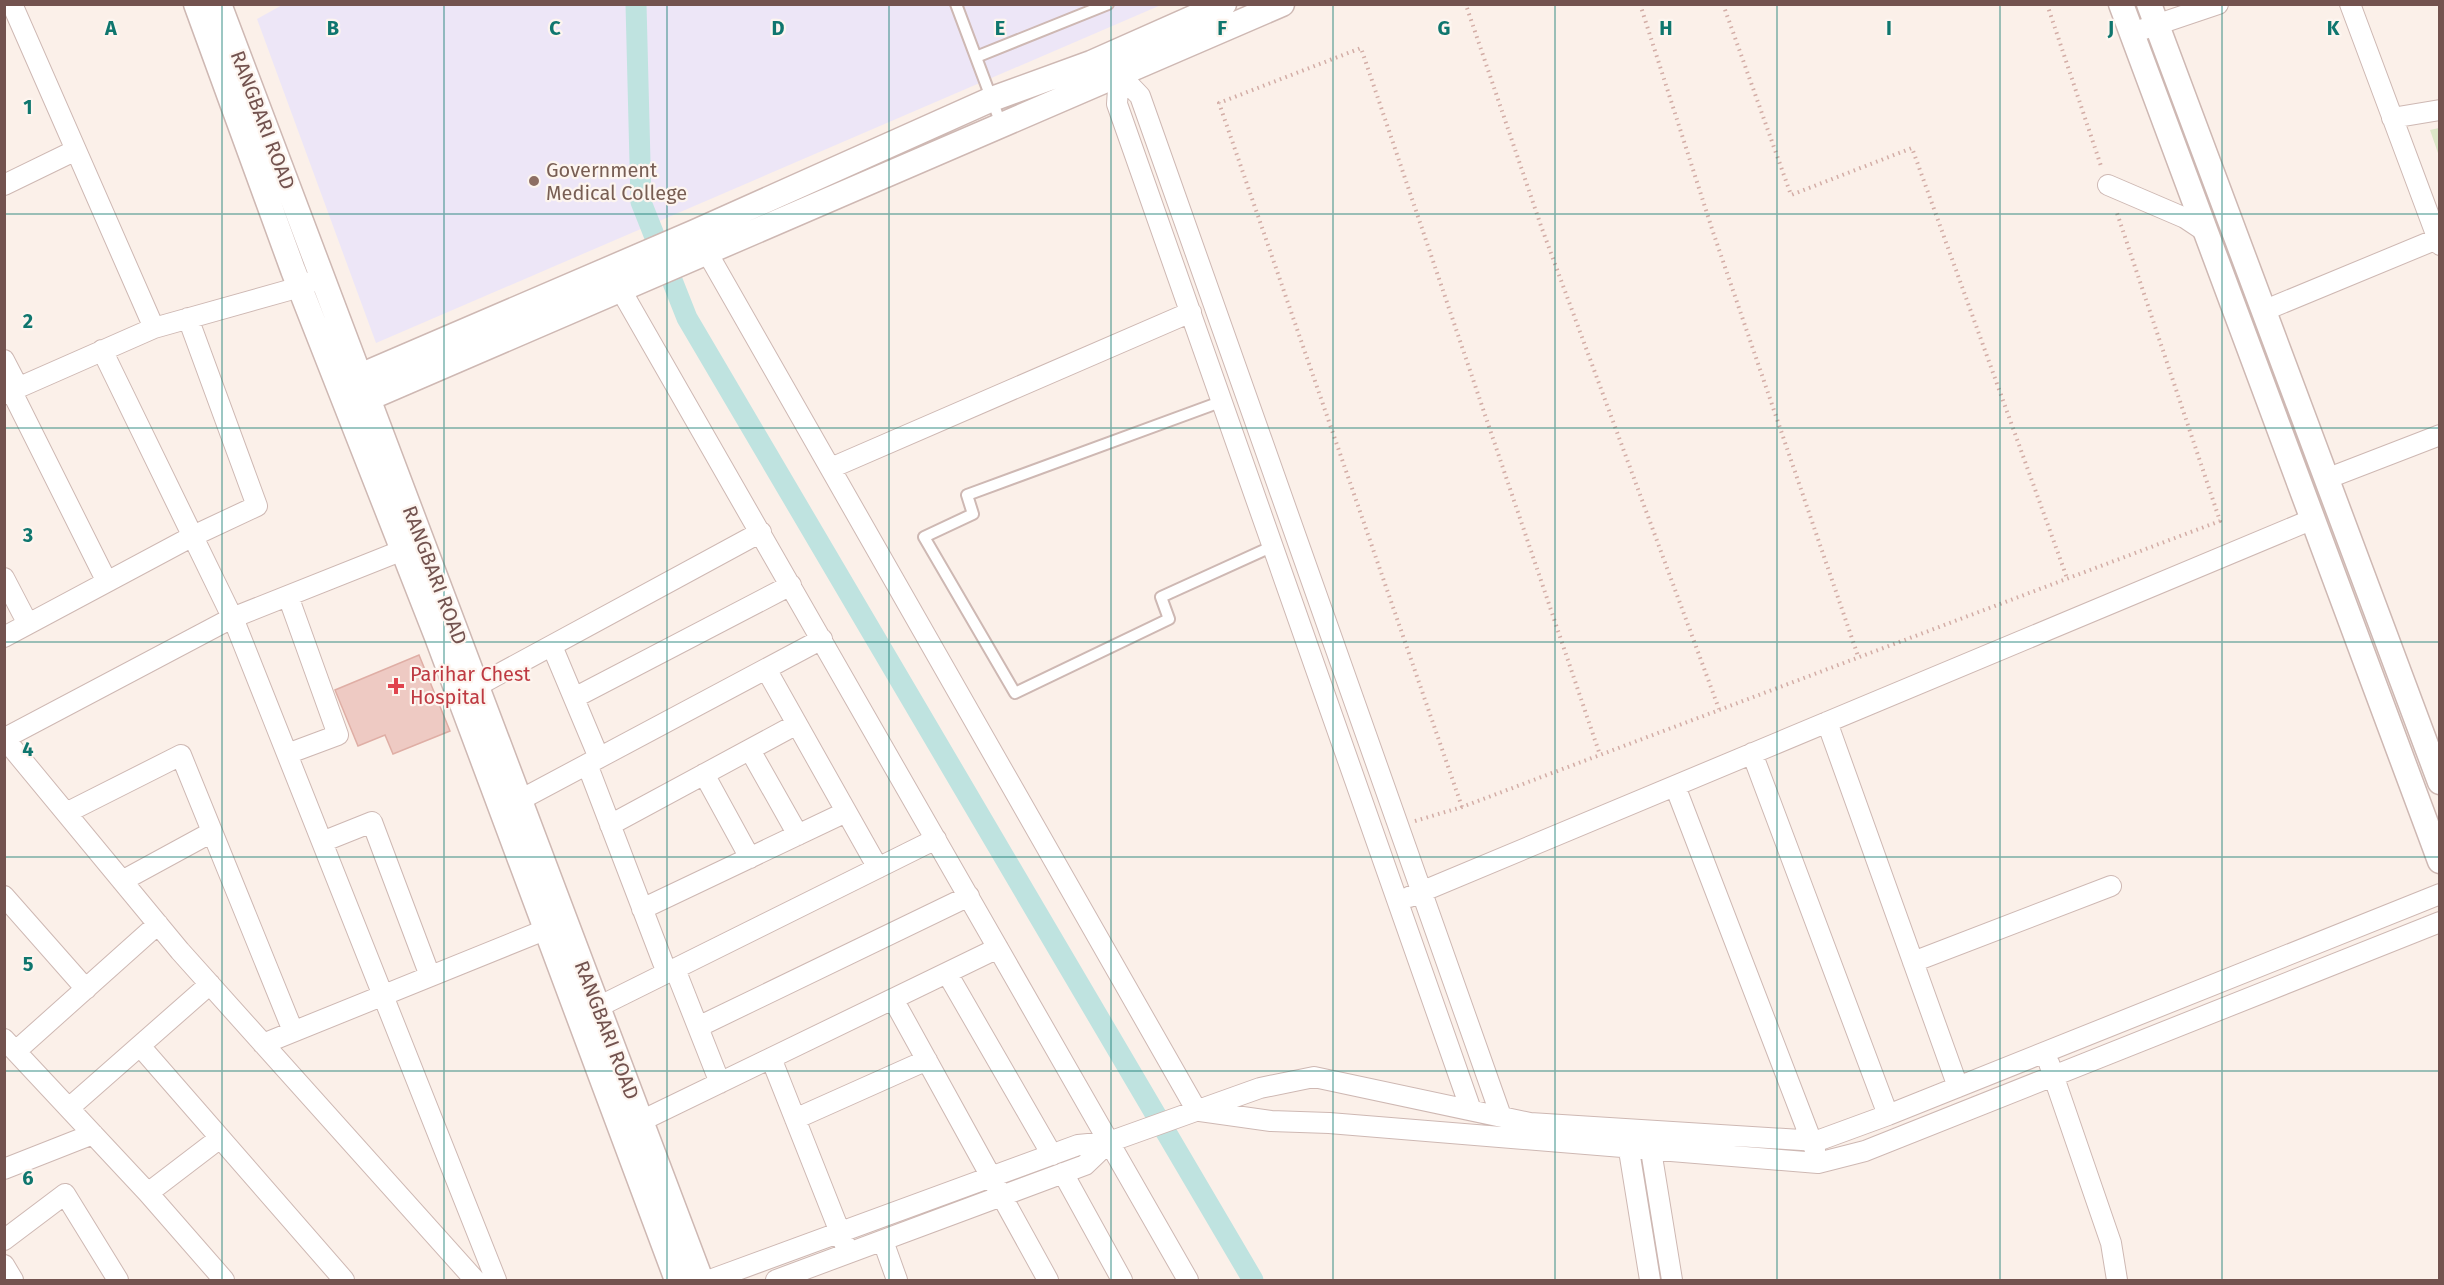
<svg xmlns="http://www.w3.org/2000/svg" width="2444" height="1285" font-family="'Fira Sans',sans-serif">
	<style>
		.education { fill: #ede6f7 }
		.green { fill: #dce7c8 }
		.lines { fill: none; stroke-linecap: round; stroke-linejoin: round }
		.canal { stroke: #bfe3e0; stroke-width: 21 }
		.building { fill: #eecac3; stroke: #dfaea5; stroke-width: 1.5 }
		.service-casing { stroke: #ceb8b3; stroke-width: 14 }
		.minor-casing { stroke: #ceb8b3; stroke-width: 22 }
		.tertiary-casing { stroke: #ceb8b3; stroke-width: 27 }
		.path { stroke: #d3ada6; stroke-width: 4; stroke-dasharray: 1.5 4.5; stroke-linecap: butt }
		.service { stroke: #fff; stroke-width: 10 }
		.minor { stroke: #fff; stroke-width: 20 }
		.tertiary { stroke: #fff; stroke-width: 24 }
		.grid { fill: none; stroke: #0f766e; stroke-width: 1.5; stroke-opacity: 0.55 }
		.education-dot { fill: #8d6e63; stroke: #fdf5ef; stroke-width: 2 }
		.health-dot { fill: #e0444e; stroke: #fdf5ef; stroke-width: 2 }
		.labels { text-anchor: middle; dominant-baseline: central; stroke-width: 4.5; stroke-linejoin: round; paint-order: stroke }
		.street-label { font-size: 20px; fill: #73534f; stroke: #fdf5ef }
		.education-label { font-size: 20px; fill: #785e54; stroke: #fdf5ef; text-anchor: start }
		.health-label { font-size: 20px; fill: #be3a42; stroke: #fdf5ef; text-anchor: start }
		.grid-label { font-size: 20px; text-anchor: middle; font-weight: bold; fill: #0f766e; stroke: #fdf5ef; stroke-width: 4.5; stroke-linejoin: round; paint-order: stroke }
	</style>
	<rect width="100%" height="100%" fill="#fbf0e9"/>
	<!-- education -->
	<path class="education" d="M284 4 1161 5 376 343 257 19Z"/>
	<!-- green -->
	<path class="green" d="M2439 128H2440L2439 156 2430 130Z"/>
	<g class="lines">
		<!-- canal -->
		<path class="canal" d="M636 4 641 202 687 318 1253 1280"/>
	</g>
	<!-- building -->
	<path class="building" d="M419 655 450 731 393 754 385 735 358 746 335 690Z"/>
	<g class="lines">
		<!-- service casing -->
		<g class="service-casing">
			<path id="service" d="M956 4 1001 124
				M976 57 1108 4
				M1223 401 967 495 973 514 924 537 1015 693 1169 619 1161 597 1273 546"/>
		</g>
		<!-- minor casing -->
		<g class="minor-casing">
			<path id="minor" d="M12 4 154 328
				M2350 4 2440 245
				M2132 33 2218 4
				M1119 74 1140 96 1501 1116
				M1119 74 1117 104 1471 1110
				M2392 118 2440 110
				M4 185 76 150
				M2108 185 2185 218 2206 232
				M700 240 1197 1111
				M614 278 1188 1280
				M2263 311 2437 239
				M102 350 235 623 496 1280
				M4 360 18 387
				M11 390 107 582
				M4 394 154 328 300 287 322 277
				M831 468 1191 312
				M2326 479 2440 435
				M4 578 28 624
				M4 637 193 536 257 506 188 318
				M552 646 599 758
				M766 669 878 868
				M477 686 761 532
				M574 698 791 585
				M1827 722 1958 1087
				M4 738 180 951 475 1280
				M5 738 232 618 403 550
				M750 750 798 835
				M1752 753 1888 1115
				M287 754 338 735 288 596
				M587 764 667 973
				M704 774 750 858
				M1675 786 1815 1150
				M520 800 822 639
				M66 813 181 755 293 1031
				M610 825 797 724
				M322 842 372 822 430 976
				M122 881 212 832
				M4 896 86 989
				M1409 897 2313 519
				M642 909 846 812
				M1913 962 2111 886
				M675 969 720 1083
				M947 973 1052 1155
				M893 999 1048 1280
				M598 1007 936 839
				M698 1027 969 896
				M4 1039 148 1193 224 1280
				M263 1044 557 925
				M140 1046 344 1280
				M16 1051 158 924
				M771 1058 845 1245
				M2049 1063 2111 1243 2117 1280
				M69 1108 210 984
				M1200 1111 1271 1121 1329 1123 1818 1163 1865 1151 2440 922
				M795 1119 927 1060
				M641 1121 998 948
				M1627 1138 1650 1280
				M1649 1138 1672 1280
				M4 1169 93 1134
				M1063 1173 1122 1280
				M148 1193 220 1138
				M4 1240 65 1194 118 1280
				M883 1241 897 1280
				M4 1265 13 1280
				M710 1280 1078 1145 1109 1142 1260 1088 1314 1077 1530 1123 1817 1141 1888 1115 2440 894
				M776 1280 1085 1165 1109 1142"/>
		</g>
		<!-- tertiary casing -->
		<g class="tertiary-casing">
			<path id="tertiary" d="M196 4 293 270 437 637 677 1280
				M219 4 701 1280
				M2121 4 2440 861
				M2149 4 2440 782
				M346 382 695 232 992 99 1091 63 1224 4
				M353 405 1282 4"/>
		</g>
		<!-- path -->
		<path class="path" d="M1640 4 1713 232 1858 656
			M1723 4 1791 195 1912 148 2067 578
			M2047 4 2102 169
			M1467 8 1541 226 1719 709
			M1462 807 1219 103 1361 48 1600 755
			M1415 821 1462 807 2220 521 2116 210"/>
		<!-- service -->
		<use href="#service" class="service"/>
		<!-- minor -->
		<use href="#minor" class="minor"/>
		<!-- tertiary -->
		<use href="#tertiary" class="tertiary"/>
	</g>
	<!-- grid -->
	<path class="grid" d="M222 4V1280M444 4V1280M667 4V1280M889 4V1280M1111 4V1280M1333 4V1280M1555 4V1280M1777 4V1280M2000 4V1280M2222 4V1280M4 214H2440M4 428H2440M4 642H2440M4 857H2440M4 1071H2440"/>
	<!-- markers -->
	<circle class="education-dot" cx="534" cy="181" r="6"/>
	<path class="health-dot" d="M393 677h6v6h6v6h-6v6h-6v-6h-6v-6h6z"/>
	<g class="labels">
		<!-- street labels -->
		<g class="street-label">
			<text transform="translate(263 120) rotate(69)">RANGBARI ROAD</text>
			<text transform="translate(435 575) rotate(69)">RANGBARI ROAD</text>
			<text transform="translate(607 1030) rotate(69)">RANGBARI ROAD</text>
		</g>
		<!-- education labels -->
		<g class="education-label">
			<text x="546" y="170">Government<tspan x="546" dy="23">Medical College</tspan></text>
		</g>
		<!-- health labels -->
		<g class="health-label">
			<text x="410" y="674">Parihar Chest<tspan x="410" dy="23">Hospital</tspan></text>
		</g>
	</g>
	<g class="grid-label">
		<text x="111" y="35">A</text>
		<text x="333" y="35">B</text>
		<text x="555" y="35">C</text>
		<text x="778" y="35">D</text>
		<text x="1000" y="35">E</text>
		<text x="1222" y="35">F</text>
		<text x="1444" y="35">G</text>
		<text x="1666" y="35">H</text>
		<text x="1889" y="35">I</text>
		<text x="2111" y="35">J</text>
		<text x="2333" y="35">K</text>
		<text x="28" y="114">1</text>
		<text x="28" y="328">2</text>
		<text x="28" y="542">3</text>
		<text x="28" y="756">4</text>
		<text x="28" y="971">5</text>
		<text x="28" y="1185">6</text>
	</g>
	<!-- border -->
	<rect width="2444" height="1285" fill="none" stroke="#73534f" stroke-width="12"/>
</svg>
